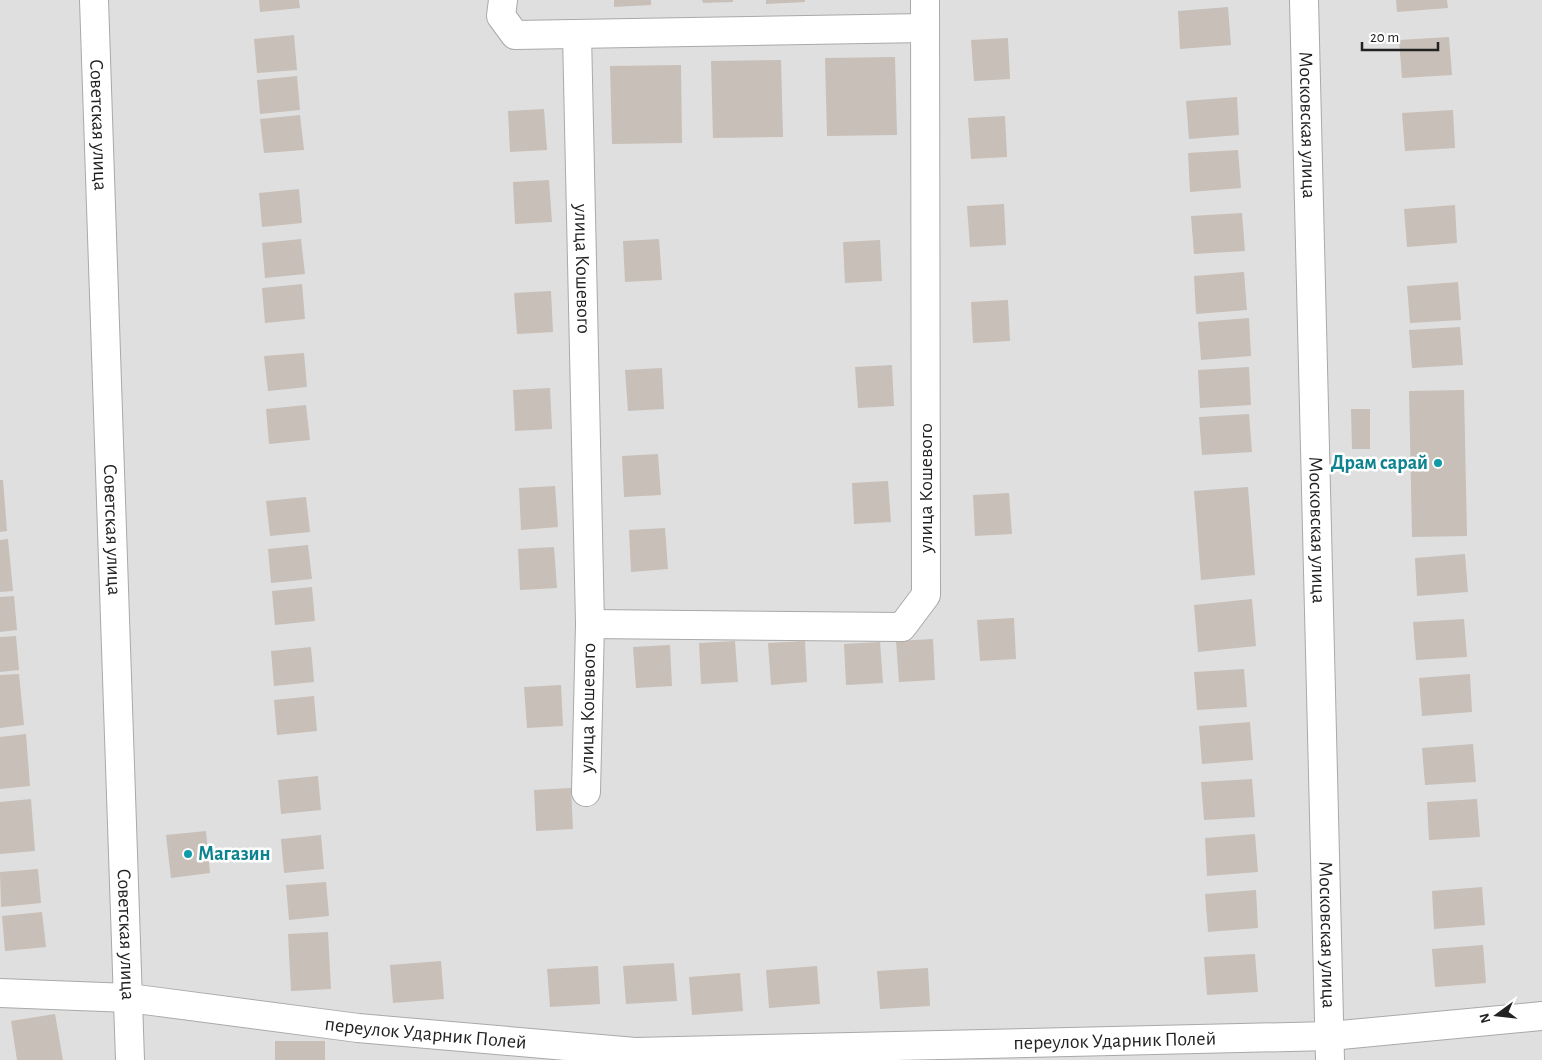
<svg xmlns="http://www.w3.org/2000/svg" width="1542" height="1060" font-family="'Alegreya Sans',sans-serif">
	<style>
		.residential { fill: #e0dfdf }
		.building { fill: #c7bfb8 }
		.lines { fill: none; stroke-linecap: round; stroke-linejoin: round }
		.minor-casing { stroke: #a9a9a9; stroke-width: 30 }
		.minor { stroke: #fff; stroke-width: 28 }
		.culture-dot { fill: #0f9aa8; stroke: #fff; stroke-width: 2 }
		.labels { text-anchor: middle; dominant-baseline: central; stroke-width: 5; stroke-linejoin: round; paint-order: stroke }
		.street-label { font-size: 20px; fill: #222; stroke: #fff }
		.culture-label { font-size: 20px; font-weight: bold; fill: #0d838f; stroke: #fff; text-anchor: end }
	</style>
	<rect width="100%" height="100%" fill="#f2efe9"/>
	<!-- residential -->
	<path class="residential" d="M0 0H1542V1060H0Z"/>
	<!-- building -->
	<path class="building" d="M259 0H299L300 8 260 12Z
		M614 0H651V5L614 7Z
		M702 0H733V2L703 3Z
		M766 0H805V2L766 4Z
		M1396 0H1447L1448 8 1397 12Z
		M1228 7 1231 45 1180 49 1178 11Z
		M294 35 297 70 257 73 254 39Z
		M1449 37 1452 75 1402 78 1399 40Z
		M1008 38 1010 79 974 81 971 40Z
		M895 57 897 135 827 136 825 58Z
		M781 60 783 137 713 138 711 61Z
		M681 65 682 143 612 144 610 66Z
		M297 76 300 110 260 114 257 80Z
		M1237 97 1239 135 1189 139 1186 101Z
		M544 109 547 150 510 152 508 111Z
		M1453 110 1455 148 1405 151 1402 113Z
		M300 115 304 150 264 153 260 119Z
		M1005 116 1007 157 971 159 968 118Z
		M1238 150 1241 188 1190 192 1188 153Z
		M549 180 552 222 515 224 513 182Z
		M299 189 302 223 262 227 259 193Z
		M1004 204 1006 245 970 247 967 206Z
		M1455 205 1457 243 1407 247 1404 209Z
		M1242 213 1245 251 1194 254 1191 216Z
		M301 239 305 274 265 278 262 243Z
		M659 239 662 280 625 282 623 241Z
		M880 240 882 281 845 283 843 242Z
		M1244 272 1247 310 1196 314 1194 276Z
		M1458 282 1461 320 1410 323 1407 286Z
		M302 284 305 319 265 323 262 288Z
		M551 291 553 332 517 334 514 293Z
		M1008 300 1010 341 973 343 971 302Z
		M1249 318 1251 356 1201 360 1198 322Z
		M1460 327 1463 365 1412 368 1409 330Z
		M304 353 307 387 268 391 264 356Z
		M892 365 894 406 858 408 855 367Z
		M1249 367 1251 405 1200 408 1198 370Z
		M662 368 664 409 628 411 625 370Z
		M550 388 552 429 515 431 513 390Z
		M1464 390 1467 536 1412 537 1409 391Z
		M306 405 310 440 269 444 266 409Z
		M1351 409H1370V449H1352Z
		M1249 414 1252 452 1202 455 1199 417Z
		M658 454 661 495 624 497 622 456Z
		M0 480H3L7 531 0 532Z
		M888 481 891 522 854 524 852 483Z
		M555 486 558 527 521 530 519 488Z
		M1248 487 1255 575 1201 580 1194 491Z
		M1009 493 1012 534 975 536 973 495Z
		M306 497 310 532 270 536 266 501Z
		M665 528 668 569 631 572 629 530Z
		M8 539 13 591 0 592V540Z
		M308 545 312 579 271 583 268 549Z
		M554 547 557 588 520 590 518 549Z
		M1465 554 1468 592 1417 596 1415 558Z
		M312 587 315 621 275 625 272 591Z
		M14 596 17 630 0 632V597Z
		M1252 599 1256 646 1198 652 1194 605Z
		M1014 618 1016 659 980 661 977 620Z
		M1464 619 1467 657 1416 660 1413 622Z
		M16 636 19 670 0 672V637Z
		M933 639 935 680 899 682 896 641Z
		M735 641 738 682 701 684 699 643Z
		M805 641 807 682 771 685 768 643Z
		M880 642 883 683 846 685 844 644Z
		M670 645 672 686 636 688 633 647Z
		M311 647 314 682 274 686 271 651Z
		M1244 669 1247 707 1197 710 1194 672Z
		M19 674 24 725 0 728V675Z
		M1470 674 1472 712 1422 716 1419 678Z
		M561 685 563 726 527 728 524 687Z
		M314 696 317 731 277 735 274 700Z
		M1250 722 1253 760 1202 764 1199 726Z
		M26 734 30 786 0 789V737Z
		M1473 744 1476 782 1425 785 1422 748Z
		M318 776 321 810 281 814 278 780Z
		M1252 779 1255 817 1204 820 1201 782Z
		M571 788 573 829 536 831 534 790Z
		M31 799 35 851 0 854V802Z
		M1477 799 1480 837 1429 840 1427 802Z
		M206 831 210 873 171 878 166 835Z
		M1255 834 1258 872 1207 876 1205 838Z
		M321 835 324 869 284 873 281 839Z
		M38 869 41 903 1 907 0 872Z
		M326 882 329 916 289 920 286 885Z
		M1482 887 1485 925 1434 929 1432 891Z
		M1256 890 1258 928 1208 932 1205 894Z
		M42 912 46 947 5 951 2 916Z
		M328 932 331 989 291 991 288 934Z
		M1483 945 1486 983 1435 987 1432 949Z
		M1255 954 1258 992 1207 995 1204 957Z
		M441 961 444 999 393 1003 390 965Z
		M674 963 677 1001 626 1004 623 966Z
		M598 966 600 1004 550 1007 547 969Z
		M817 966 820 1004 769 1008 766 970Z
		M928 968 930 1006 880 1009 877 971Z
		M740 973 743 1011 692 1015 689 977Z
		M55 1014 63 1060H17L11 1021Z
		M275 1041H325V1060H275Z"/>
	<g class="lines">
		<!-- minor casing -->
		<g class="minor-casing">
			<g id="minor">
				<path id="s1" d="M94 0 130 1060"/>
				<path d="M503 0 501 16 515 35 925 28"/>
				<path id="s2" d="M1304 0 1330 1060"/>
				<path id="s3" d="M577 34 590 624 586 792"/>
				<path d="M590 624 902 627 926 595 925 0"/>
				<path id="s4" d="M0 993 129 998 358 1028 635 1052 1330 1036 1542 1016"/>
			</g>
		</g>
		<!-- minor -->
		<use href="#minor" class="minor"/>
	</g>
	<!-- markers -->
	<g class="culture-dot">
		<circle cx="1438" cy="463" r="5"/>
		<circle cx="188" cy="854" r="5"/>
	</g>
	<g class="labels">
		<!-- street labels -->
		<g class="street-label">
			<text stroke="none"><textPath href="#s1" startOffset="125">Советская улица</textPath></text>
			<text stroke="none"><textPath href="#s2" startOffset="125">Московская улица</textPath></text>
			<text stroke="none"><textPath href="#s3" startOffset="235">улица Кошевого</textPath></text>
			<text transform="translate(926 488) rotate(-90)">улица Кошевого</text>
			<text stroke="none"><textPath href="#s1" startOffset="530">Советская улица</textPath></text>
			<text stroke="none"><textPath href="#s2" startOffset="530">Московская улица</textPath></text>
			<text transform="translate(588 708) rotate(-89)">улица Кошевого</text>
			<text stroke="none"><textPath href="#s1" startOffset="935">Советская улица</textPath></text>
			<text stroke="none"><textPath href="#s2" startOffset="935">Московская улица</textPath></text>
			<text stroke="none"><textPath href="#s4" startOffset="428">переулок Ударник Полей</textPath></text>
			<text stroke="none"><textPath href="#s4" startOffset="1118">переулок Ударник Полей</textPath></text>
		</g>
		<!-- culture labels -->
		<g class="culture-label">
			<text x="1428" y="463">Драм сарай</text>
			<text x="198" y="854" text-anchor="start">Магазин</text>
		</g>
	</g>
	<!-- north arrow -->
	<g transform="translate(1497 1015) rotate(255)" stroke="#ffffff" stroke-width="4" paint-order="stroke">
	<path d="M0-4L9 19L0 12L-9 19Z" fill="#222222"/>
	<text y="-8" font-size="14" font-weight="bold" text-anchor="middle" fill="#222222">N</text>
	</g>
	<!-- scale -->
	<path d="M1362 42v8h76v-8" fill="none" stroke="#222222" stroke-width="2.5"/>
	<text x="1370" y="42" font-size="15" fill="#222222" stroke="#ffffff" stroke-width="4" paint-order="stroke">20 m</text>
</svg>
